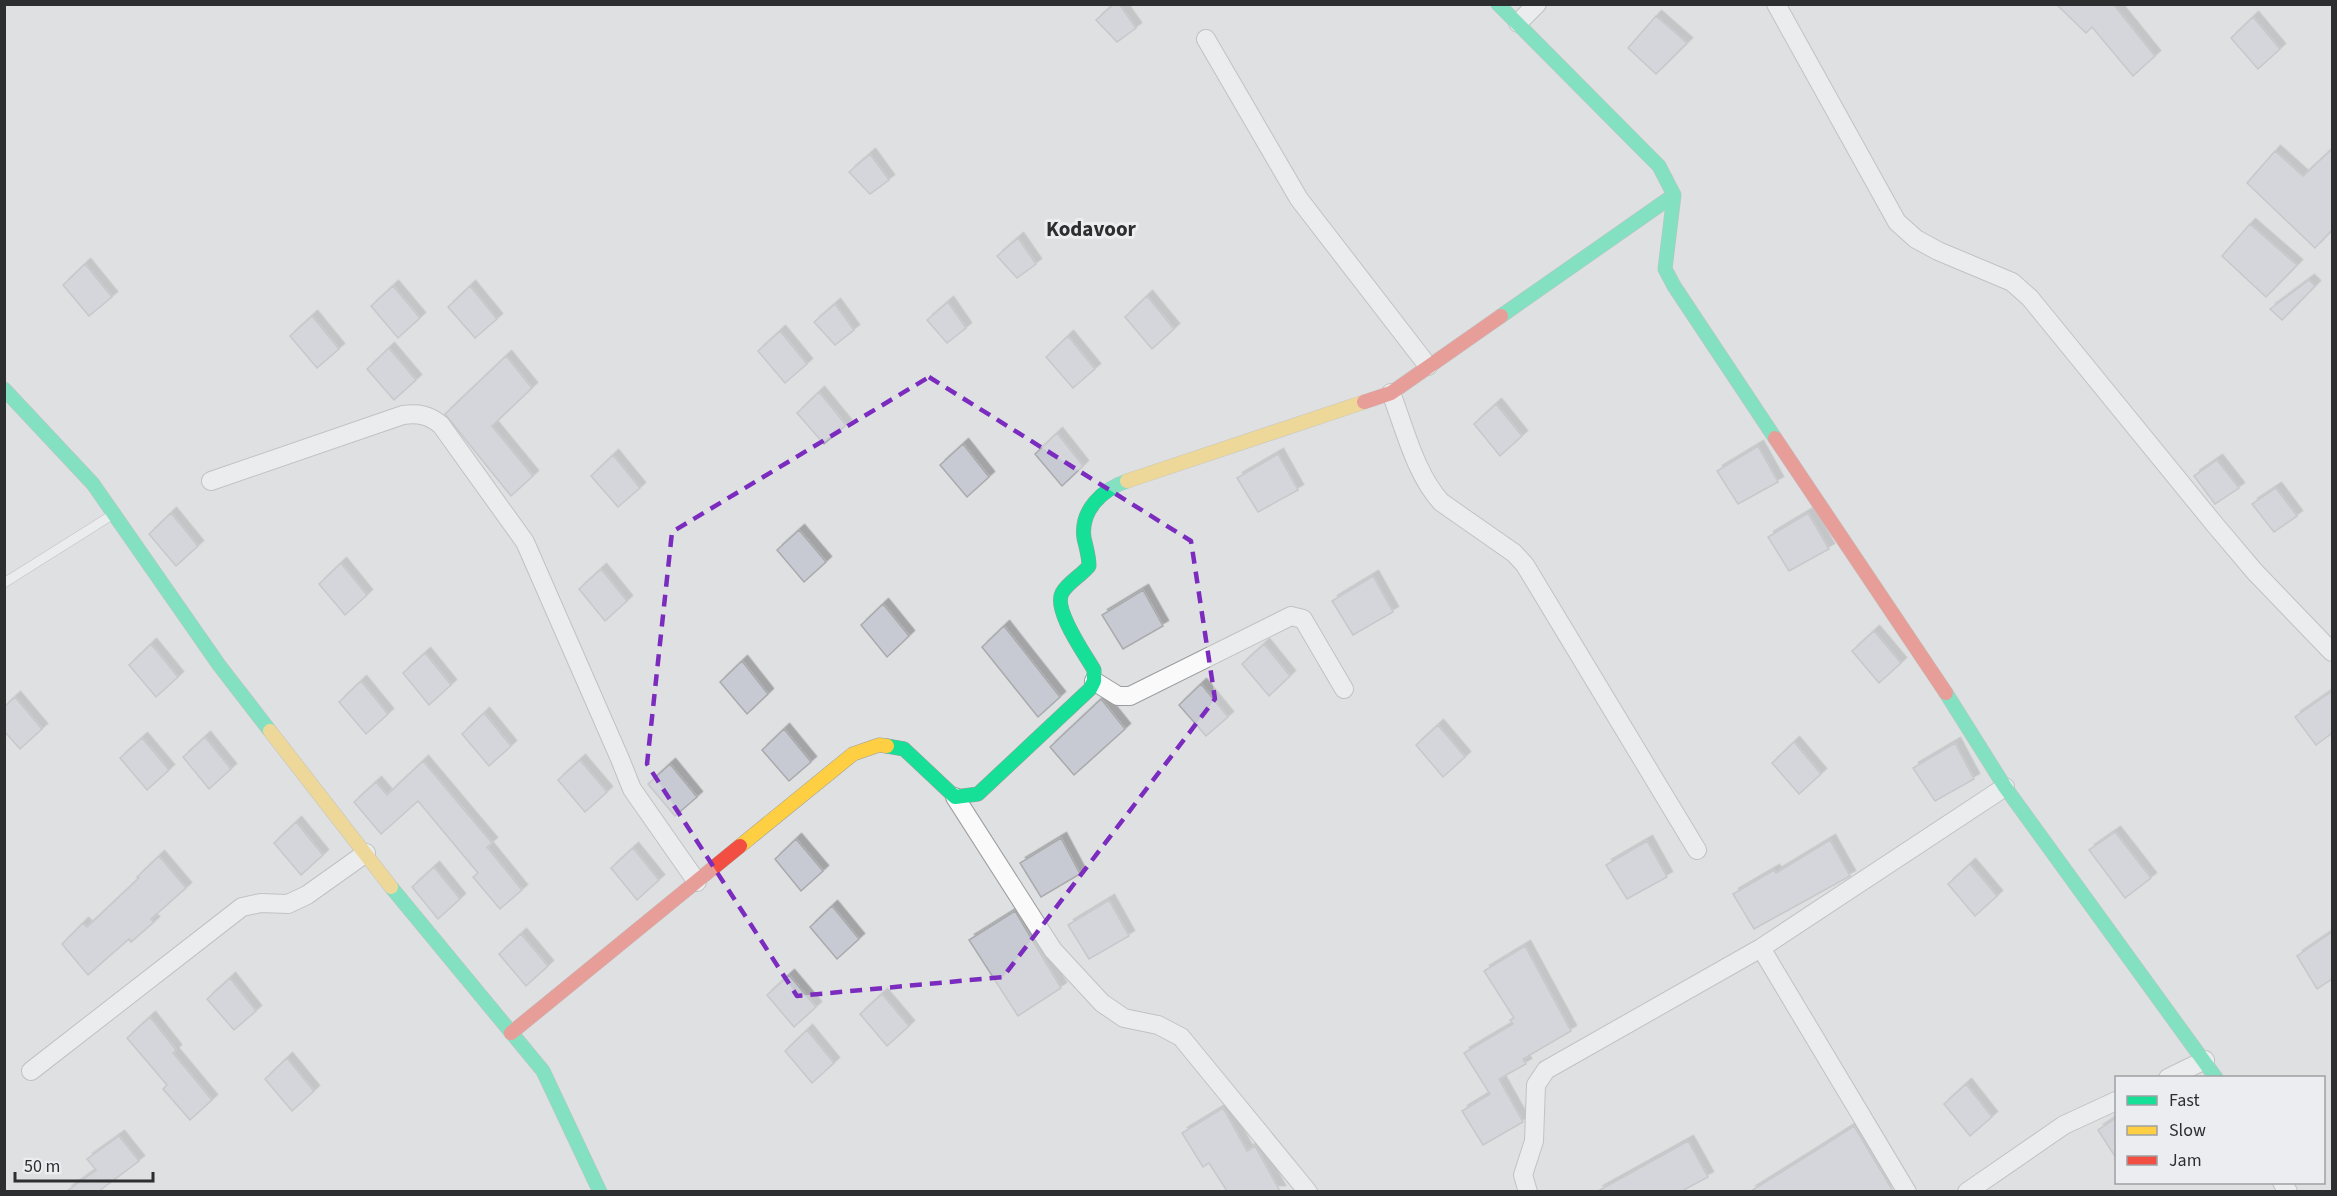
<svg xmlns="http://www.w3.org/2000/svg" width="2337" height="1196" font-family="'Source Sans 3',sans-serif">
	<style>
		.building { fill: #c7cad3; stroke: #a9aaac; stroke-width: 1.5; filter: url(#shadow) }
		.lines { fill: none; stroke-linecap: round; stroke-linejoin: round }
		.lane-casing { stroke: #9c9d9e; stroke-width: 10 }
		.street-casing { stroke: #9c9d9e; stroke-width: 20 }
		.fast-casing { stroke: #9c9d9e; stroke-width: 15 }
		.slow-casing { stroke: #9c9d9e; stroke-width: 15 }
		.jam-casing { stroke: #9c9d9e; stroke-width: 15 }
		.lane { stroke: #fafafb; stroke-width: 9 }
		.street { stroke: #fafafb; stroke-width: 18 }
		.fast { stroke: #16e098; stroke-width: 14 }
		.slow { stroke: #ffcf43; stroke-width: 14 }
		.jam { stroke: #f24e42; stroke-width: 14 }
		.marked { fill: none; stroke: #7b2cbf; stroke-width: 4.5; stroke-dasharray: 12 8; stroke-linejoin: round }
		.labels { text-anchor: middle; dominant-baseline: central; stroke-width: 6; stroke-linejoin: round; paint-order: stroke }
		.district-label { font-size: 21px; font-weight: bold; fill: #2d2e30; stroke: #ebedf0 }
	</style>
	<defs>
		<filter id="shadow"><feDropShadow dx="5.5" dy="-5.5" stdDeviation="0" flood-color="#0004"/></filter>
	</defs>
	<rect width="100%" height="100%" fill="#dfe0e2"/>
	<!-- building -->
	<path class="building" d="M1114 4H1119L1136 28 1117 42 1096 20Z
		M2056 4H2113L2155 56 2133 76 2092 27 2086 33Z
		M1656 16 1687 43 1656 74 1628 48Z
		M2253 17 2280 49 2258 69 2231 38Z
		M2332 149V230L2315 248 2247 183 2275 151 2303 176Z
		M870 154 889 180 870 194 849 172Z
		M2250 224 2297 265 2266 297 2222 256Z
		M1018 238 1036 264 1017 278 997 256Z
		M85 264 112 297 89 316 63 285Z
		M2309 280 2315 286 2282 320 2270 309Z
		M393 286 420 318 398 338 371 306Z
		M470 286 497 319 475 338 448 307Z
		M1147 296 1174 329 1152 349 1125 317Z
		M948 302 966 328 947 343 927 320Z
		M835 304 854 330 835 345 814 322Z
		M312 316 339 349 317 368 290 336Z
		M780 331 807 364 785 383 758 351Z
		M1068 336 1095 369 1073 388 1046 357Z
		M389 348 416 380 394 400 367 369Z
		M506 356 532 388 492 426 533 476 511 496 445 414Z
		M819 392 846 425 824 444 797 413Z
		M1496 404 1522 436 1500 456 1474 424Z
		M1057 433 1083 466 1062 486 1035 454Z
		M963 444 989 477 967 497 940 465Z
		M1758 446 1778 482 1738 504 1717 471Z
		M1278 454 1298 490 1258 512 1237 478Z
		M613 455 640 488 618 507 591 476Z
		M2217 460 2239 488 2215 504 2194 476Z
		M2276 488 2297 516 2274 532 2252 504Z
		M171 513 198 546 176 566 149 534Z
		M1808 513 1829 549 1789 571 1768 537Z
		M799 530 826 562 804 582 777 550Z
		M341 563 367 595 345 615 319 584Z
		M601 569 627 601 605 621 579 589Z
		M1373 576 1393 612 1353 635 1332 601Z
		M1143 590 1163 626 1123 649 1102 615Z
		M883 604 909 636 887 657 861 625Z
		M1004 626 1060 697 1038 717 982 647Z
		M1874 631 1901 663 1879 683 1852 651Z
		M151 644 178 677 156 697 129 665Z
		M1264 644 1290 676 1269 696 1242 664Z
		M425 653 451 685 429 705 403 673Z
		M742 661 768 694 747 714 720 682Z
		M361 681 388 714 366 734 339 702Z
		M1201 684 1228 717 1206 736 1179 705Z
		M2332 691V733L2316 745 2295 717Z
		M15 697 42 729 20 749 4 731V707Z
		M1101 699 1125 729 1074 775 1050 747Z
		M484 713 511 746 489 766 462 734Z
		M1438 725 1465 757 1443 777 1416 745Z
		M784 729 811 762 789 781 762 750Z
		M205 737 231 769 209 789 183 757Z
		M142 738 169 770 147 790 120 758Z
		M1794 742 1821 774 1799 794 1772 763Z
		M1955 743 1974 779 1935 801 1913 768Z
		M580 760 607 792 585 812 558 780Z
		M423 761 492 843 487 847 522 890 500 909 473 877 478 873 418 801 381 834 354 802 376 782 387 795Z
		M670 764 697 797 675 816 648 784Z
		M296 822 323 855 301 875 274 843Z
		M2115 832 2151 878 2125 898 2089 850Z
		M1061 838 1080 874 1041 897 1020 863Z
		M796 839 823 871 801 891 775 859Z
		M1830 840 1850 876 1754 929 1733 894 1774 870 1776 873Z
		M1647 841 1667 877 1627 899 1606 865Z
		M633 848 659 880 637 900 611 868Z
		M159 856 186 888 151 919 154 922 131 942 129 939 88 975 62 944 83 923 87 927 139 878 137 877Z
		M1970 864 1997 896 1975 916 1948 884Z
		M434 867 460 899 438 919 412 887Z
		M1109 900 1129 936 1089 959 1068 925Z
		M832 906 859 939 837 959 810 927Z
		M1015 911 1061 988 1018 1016 969 940Z
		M2332 932V979L2317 989 2297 956Z
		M521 934 548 966 526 986 499 954Z
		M1525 946 1571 1031 1523 1059 1526 1064 1499 1079 1523 1122 1483 1145 1462 1111 1490 1094 1464 1053 1513 1024 1510 1020 1514 1018 1484 971Z
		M789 975 816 1007 794 1027 767 995Z
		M230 978 256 1011 234 1030 207 999Z
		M882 994 909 1026 887 1046 860 1014Z
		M150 1017 176 1050 173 1053 212 1100 190 1120 163 1089 167 1085 127 1038Z
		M807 1030 834 1063 812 1083 785 1051Z
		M287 1058 314 1091 292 1111 265 1079Z
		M1966 1084 1992 1117 1970 1136 1944 1104Z
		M1223 1108 1247 1151 1255 1146 1280 1191H1227L1209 1163 1203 1167 1182 1133Z
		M2116 1118V1158L2098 1130Z
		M1854 1126 1893 1191H1751L1807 1156Z
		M119 1136 139 1161 99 1191H67L96 1170 87 1159Z
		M1688 1141 1708 1177 1682 1191H1598Z"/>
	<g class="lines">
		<!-- lane casing -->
		<g class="lane-casing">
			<path id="lane" d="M4 583 112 515"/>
		</g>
		<!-- street casing -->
		<g class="street-casing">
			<path id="street" d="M1776 4 1897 222 1916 239 1938 251 2012 282 2030 298 2216 526 2255 572 2332 652
				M1518 23 1537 4
				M1206 39 1299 199 1428 366
				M1391 393C1405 429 1415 473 1441 502L1514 553 1525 565 1697 850
				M211 481 403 415C419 413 429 415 441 425L525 542 620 759 632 789 697 882
				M1094 681 1118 696H1130L1291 616 1303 619 1344 689
				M955 797 1053 950 1102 1003 1124 1018 1158 1025 1181 1037 1308 1192
				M1761 948 1907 1192
				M31 1071 242 907 261 903 288 904 307 895 366 853
				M2168 1078 2205 1060
				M2282 1182 2288 1192
				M1528 1192 1523 1175 1534 1141 1536 1085 1546 1070 1761 948 2005 787
				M1967 1192 2064 1125 2116 1101"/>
		</g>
		<!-- fast casing -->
		<g class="fast-casing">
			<path id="fast" d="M1498 4 1659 166 1674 195 1665 269 1674 286 1775 438
				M1501 316 1674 195
				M4 389 93 484 219 665 270 731
				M1946 693 2005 787 2216 1078
				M887 746 904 749 955 797 978 794 1090 689 1094 681V670C1085 654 1053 610 1062 593 1068 582 1081 576 1089 566 1089 556 1086 547 1084 538 1080 510 1103 489 1127 481
				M391 887 543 1071 600 1192"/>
		</g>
		<!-- slow casing -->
		<g class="slow-casing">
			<path id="slow" d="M1127 481 1364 402
				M270 731 391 887
				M740 846 853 754 879 745 887 746"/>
		</g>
		<!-- jam casing -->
		<g class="jam-casing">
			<path id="jam" d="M1364 402 1391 393 1501 316
				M1775 438 1946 693
				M511 1033 740 846"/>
		</g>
		<!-- lane -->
		<use href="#lane" class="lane"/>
		<!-- street -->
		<use href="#street" class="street"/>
		<!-- fast -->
		<use href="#fast" class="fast"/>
		<!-- slow -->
		<use href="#slow" class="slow"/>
		<!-- jam -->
		<use href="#jam" class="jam"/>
	</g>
	<!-- marked area -->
	<path d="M0 0H2337V1196H0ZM929 377 1191 541 1215 699 1003 977 797 996 647 764 672 532Z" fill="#dfe0e2" fill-opacity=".55" fill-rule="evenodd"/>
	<path class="marked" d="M929 377 1191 541 1215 699 1003 977 797 996 647 764 672 532Z"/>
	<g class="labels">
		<!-- district labels -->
		<g class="district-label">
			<text x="1091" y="229">Kodavoor</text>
		</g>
	</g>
	<!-- border -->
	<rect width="2337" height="1196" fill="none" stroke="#2d2e30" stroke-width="12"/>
	<!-- legend -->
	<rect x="2115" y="1076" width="210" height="108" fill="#ebedf0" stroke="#9fa1a3" stroke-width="1.5"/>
	<rect x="2127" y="1096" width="30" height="9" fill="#16e098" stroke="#9fa1a3" stroke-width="1.5"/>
	<text x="2169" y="1106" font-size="18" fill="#2d2e30">Fast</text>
	<rect x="2127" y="1126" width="30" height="9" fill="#ffcf43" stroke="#9fa1a3" stroke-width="1.5"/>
	<text x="2169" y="1136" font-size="18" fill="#2d2e30">Slow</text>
	<rect x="2127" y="1156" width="30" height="9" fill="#f24e42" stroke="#9fa1a3" stroke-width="1.5"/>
	<text x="2169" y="1166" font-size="18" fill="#2d2e30">Jam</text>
	<!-- scale -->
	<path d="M15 1172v9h138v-9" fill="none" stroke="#2d2e30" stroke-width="3"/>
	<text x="24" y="1172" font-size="18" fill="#2d2e30" stroke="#ebedf0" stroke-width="4.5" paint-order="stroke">50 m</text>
</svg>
